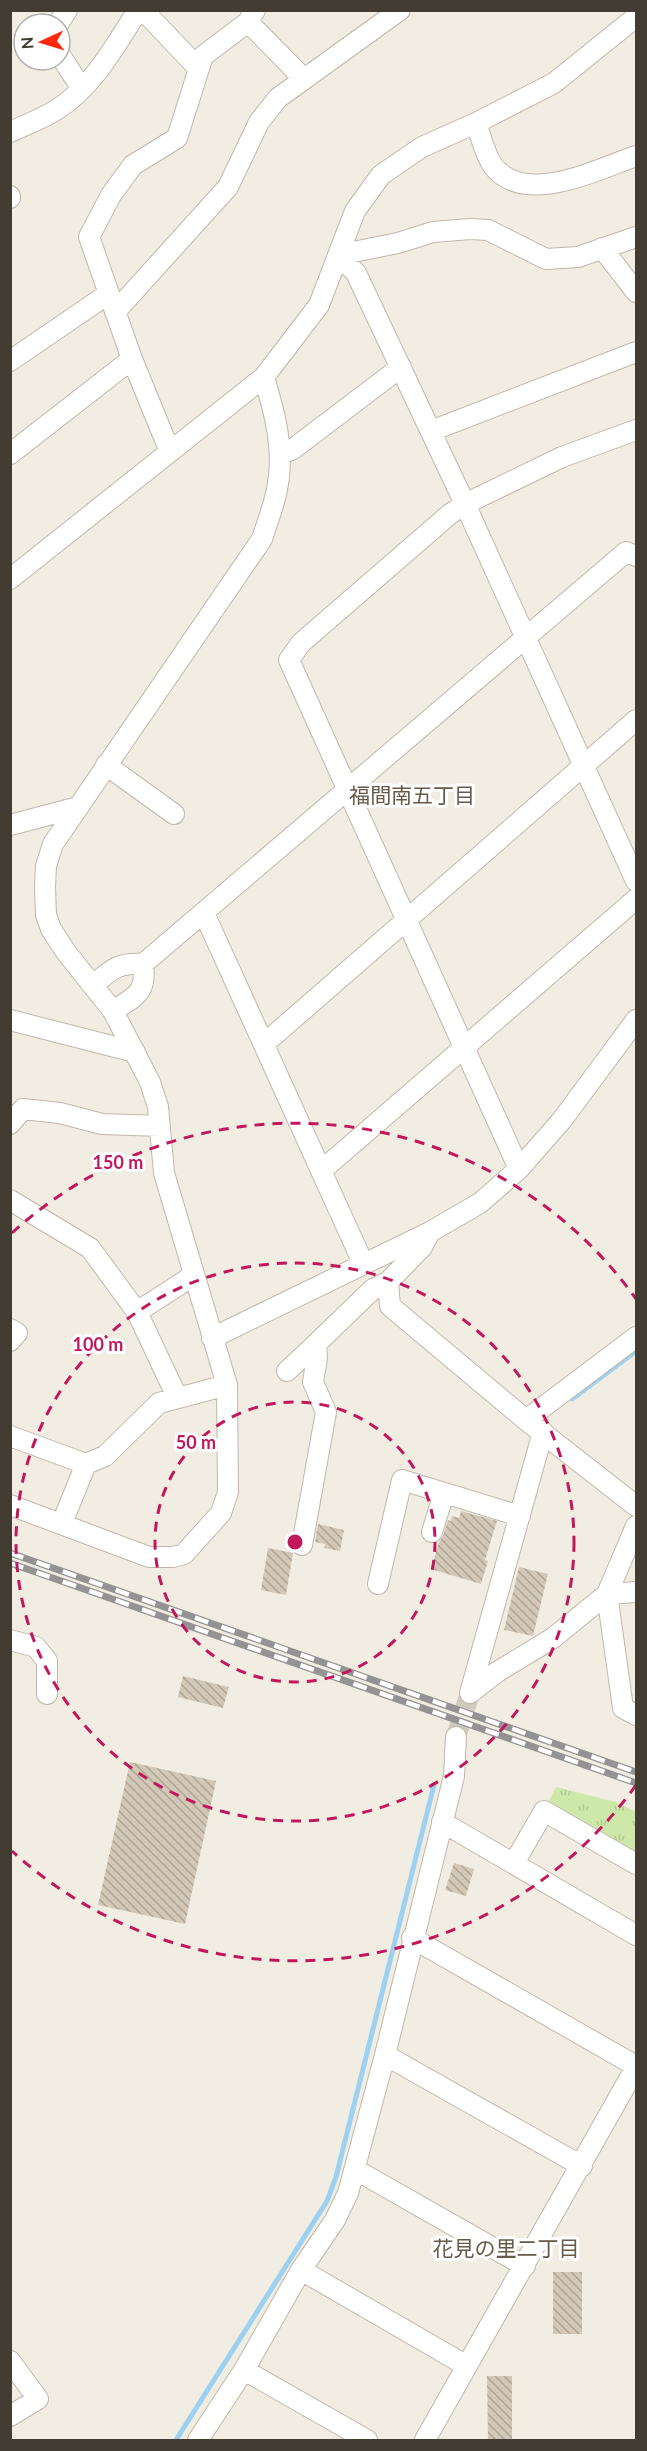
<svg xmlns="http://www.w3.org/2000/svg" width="647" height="2451" font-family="Lato,'Noto Sans JP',sans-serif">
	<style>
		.park { fill: url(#park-tufts) }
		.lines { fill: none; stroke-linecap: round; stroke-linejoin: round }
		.stream { stroke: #9cd1f1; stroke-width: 5 }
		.building { fill: url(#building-back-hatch) }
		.minor-tunnel { stroke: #cfcabf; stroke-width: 20; stroke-dasharray: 20 10; stroke-linecap: butt }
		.minor-casing { stroke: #c0b7a8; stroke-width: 22 }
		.minor { stroke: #fff; stroke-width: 20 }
		.rail-casing { stroke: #939393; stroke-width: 7 }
		.rail { stroke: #fff; stroke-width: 4.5; stroke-dasharray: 14; stroke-linecap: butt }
		.ring { fill: none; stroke: #c2185b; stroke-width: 3; stroke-dasharray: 10 8 }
		.labels { text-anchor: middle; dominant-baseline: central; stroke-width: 6; stroke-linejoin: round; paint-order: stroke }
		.neighbourhood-label { font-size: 21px; fill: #665a4a; stroke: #fff }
		.centre { fill: #c2185b; stroke: #fff; stroke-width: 3 }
		.ring-label { font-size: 18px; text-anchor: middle; font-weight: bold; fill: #c2185b; stroke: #fff; stroke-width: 6; stroke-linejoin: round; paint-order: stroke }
	</style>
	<defs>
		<pattern id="park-tufts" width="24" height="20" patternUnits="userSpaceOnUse" patternTransform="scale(1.5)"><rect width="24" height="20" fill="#cee8aa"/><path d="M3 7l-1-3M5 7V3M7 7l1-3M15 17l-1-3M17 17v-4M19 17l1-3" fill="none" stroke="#b2c893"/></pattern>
		<pattern id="building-back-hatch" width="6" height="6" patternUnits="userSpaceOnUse" patternTransform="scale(1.5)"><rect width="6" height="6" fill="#d3c8b8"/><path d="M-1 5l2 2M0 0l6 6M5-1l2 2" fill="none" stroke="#ada496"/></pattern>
	</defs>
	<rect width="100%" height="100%" fill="#f2ede2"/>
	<!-- park -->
	<path class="park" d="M556 1787 616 1802 636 1812V1853L547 1804Z"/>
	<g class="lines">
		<!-- stream -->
		<path class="stream" d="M572 1399 636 1351
			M176 2440 327 2201 336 2177 434 1785"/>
	</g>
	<!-- building -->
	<path class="building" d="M461 1511 497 1521 485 1560 488 1561 481 1584 431 1569 439 1542 443 1536 448 1520 451 1521 452 1516 459 1518Z
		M318 1524 344 1530 340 1551 324 1548 325 1544 315 1542Z
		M268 1548 293 1553 286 1595 261 1590Z
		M519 1567 548 1574 533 1636 504 1630Z
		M183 1676 229 1687 223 1708 178 1697Z
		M130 1762 216 1781 185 1924 98 1905Z
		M454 1863 474 1869 466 1896 445 1890Z
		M553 2272H582V2334H553Z
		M487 2376H512V2440H488Z"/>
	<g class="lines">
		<!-- minor-tunnel -->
		<path class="minor-tunnel" d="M456 1737 470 1693"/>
		<!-- minor casing -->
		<g class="minor-casing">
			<path id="minor" d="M143 10 198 68
				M248 22 303 78
				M58 24 67 10
				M60 55 82 89
				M476 123C481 136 485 155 493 166 525 207 598 169 636 156
				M10 132C25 125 42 119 56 110 93 87 115 46 138 10
				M10 196V198
				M602 248 636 292
				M338 255 356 273 465 504 636 881
				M338 255 398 243 433 232 470 229 488 230 546 259 578 257 636 237
				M115 312 228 187 259 122 278 98 400 10
				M10 361 108 294
				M431 431 636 352
				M170 452 132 359 89 237 111 195 133 165 177 138 203 56 248 22 255 10
				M10 454 132 359
				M281 454 293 449 401 367
				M10 579 264 377 319 305 355 211 381 175 422 147 476 123 554 83 636 17
				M106 765 174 814
				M10 825 75 808
				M204 913 363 1263
				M93 985C111 970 118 962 143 964L626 552 636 556
				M113 1011C136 996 147 993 143 964
				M10 1020 135 1052
				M264 1044 636 720
				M10 1124 23 1109 60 1113 102 1124 160 1126
				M519 1169 289 660 301 643 450 514 465 504 562 457 636 430
				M321 1171 636 899
				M10 1200 90 1248 137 1312
				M430 1232 422 1247 388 1282 390 1306 526 1420 636 1506
				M10 1329 17 1333 10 1341
				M212 1338 430 1232 480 1203 519 1169 562 1120 636 1020
				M287 1371 316 1344
				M177 1397 137 1312 194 1275
				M526 1420 636 1337
				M10 1436 86 1464 62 1523
				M86 1464 105 1456 159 1403 227 1385
				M10 1505 149 1557H173L184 1554 221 1513 228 1492 227 1385 164 1173 158 1107 150 1082 113 1011 66 952 51 929 46 915 45 887 46 866 53 844 262 539C267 523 274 506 277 489 285 451 275 414 264 377
				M432 1532 444 1493
				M302 1545 326 1412 313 1382 317 1358 316 1344 373 1289 388 1282
				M378 1584 402 1480 520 1516
				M607 1594 623 1708 636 1715
				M607 1594 636 1592
				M10 1640 36 1647 47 1661V1694
				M470 1693 543 1432
				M470 1693 497 1672 553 1638 607 1594 636 1526
				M442 1822 636 1935
				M514 1863 544 1811 636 1864
				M412 1938 636 2066
				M385 2055 582 2166
				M356 2170 525 2266
				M301 2270 467 2366
				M10 2361 38 2399 10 2416
				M244 2370 367 2440
				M198 2440 244 2370 301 2270 335 2220 348 2193 385 2055 454 1776 456 1737
				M425 2440 636 2067"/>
		</g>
		<!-- minor -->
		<use href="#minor" class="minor"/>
		<!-- rail casing -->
		<g class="rail-casing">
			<path id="rail" d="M10 1553 636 1772
				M10 1563 636 1783"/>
		</g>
		<!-- rail -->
		<use href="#rail" class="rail"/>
	</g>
	<!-- distance rings -->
	<g class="ring">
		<circle cx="295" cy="1542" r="140"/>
		<circle cx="295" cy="1542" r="279"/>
		<path d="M636 1785A419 419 0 0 1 12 1851M12 1233A419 419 0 0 1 636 1299"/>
	</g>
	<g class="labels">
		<!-- neighbourhood labels -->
		<g class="neighbourhood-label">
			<text x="412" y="794">福間南五丁目</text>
			<text x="506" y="2247">花見の里二丁目</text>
		</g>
	</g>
	<circle cx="295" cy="1542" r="9" class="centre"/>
	<g class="ring-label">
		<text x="118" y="1169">150 m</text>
		<text x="98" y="1351">100 m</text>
		<text x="196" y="1449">50 m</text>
	</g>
	<!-- border -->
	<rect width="647" height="2451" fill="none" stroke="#433c33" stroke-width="24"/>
	<!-- north arrow -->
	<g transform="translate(42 42) rotate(266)"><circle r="28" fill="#ffffff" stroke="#b4b1ad" stroke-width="1.5"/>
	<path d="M0-4.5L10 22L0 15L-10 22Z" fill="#ff280d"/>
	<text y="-9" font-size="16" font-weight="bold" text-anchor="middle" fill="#433c33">N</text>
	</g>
</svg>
